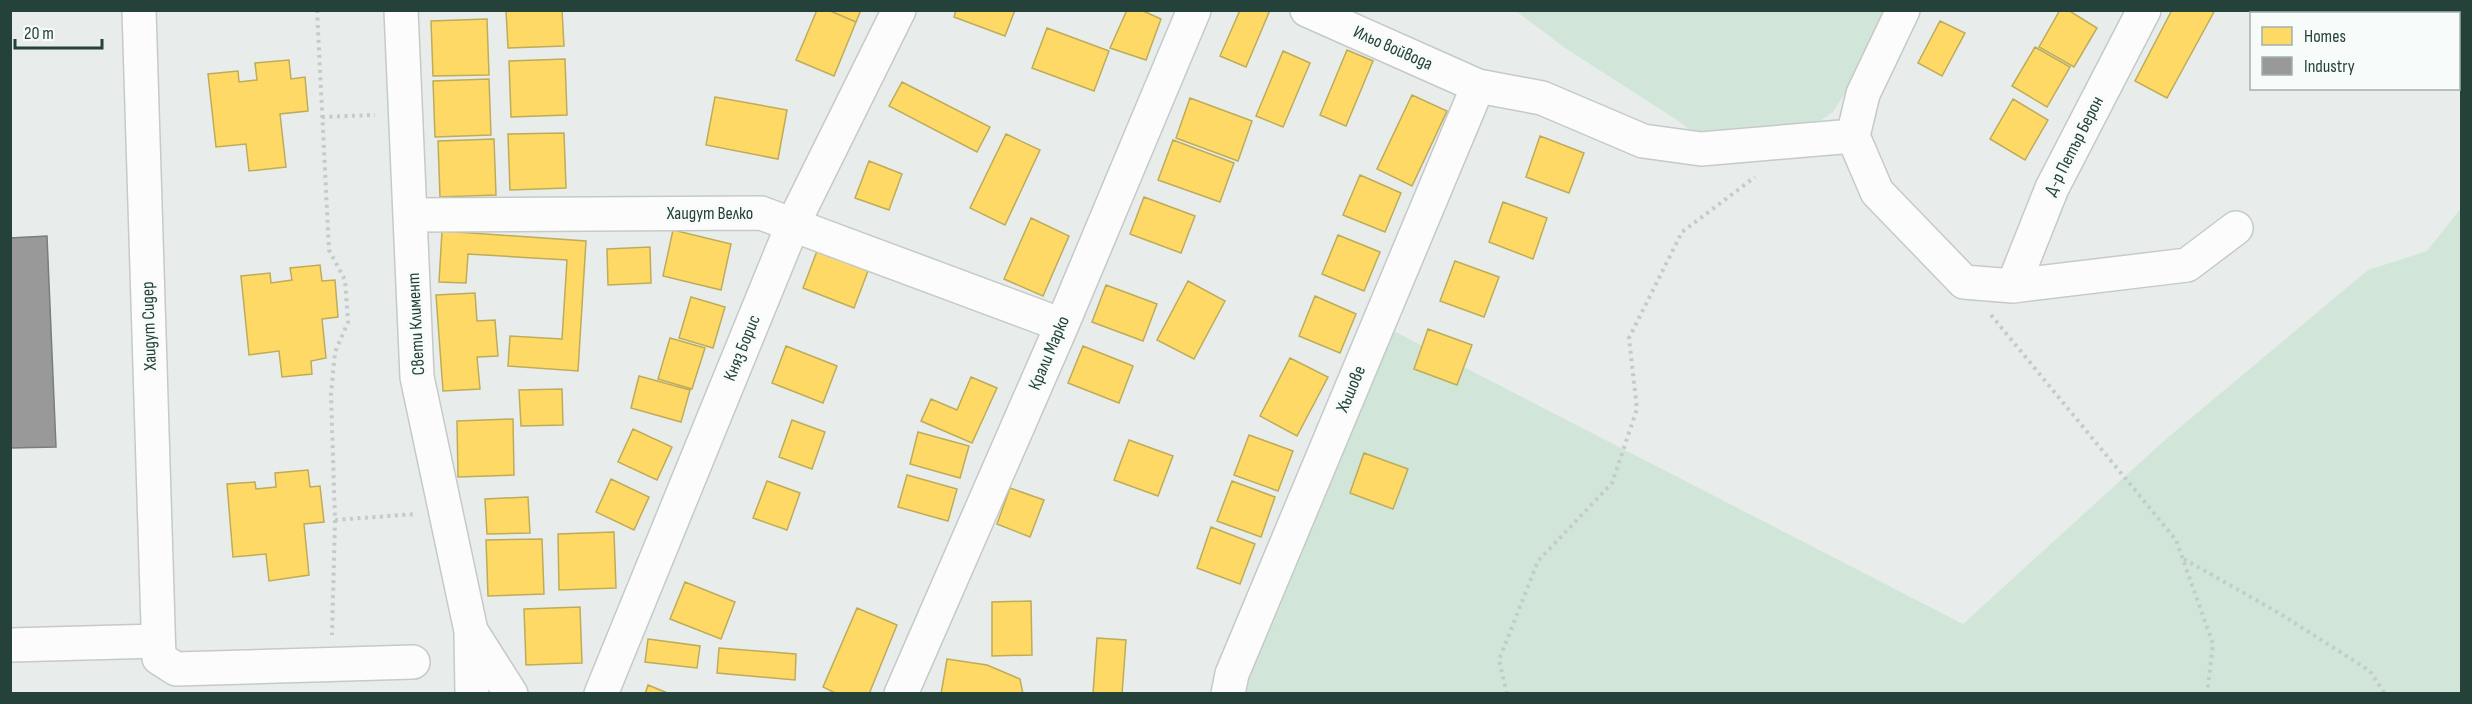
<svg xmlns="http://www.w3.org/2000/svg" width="2472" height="704" font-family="'Sofia Sans Condensed',sans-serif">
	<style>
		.green { fill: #d1e6d8 }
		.homes { fill: #ffd966; stroke: #bdac59; stroke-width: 1.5 }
		.industry { fill: #999; stroke: #767f7c; stroke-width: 1.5 }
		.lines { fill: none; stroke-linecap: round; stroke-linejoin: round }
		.minor-casing { stroke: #c5cac8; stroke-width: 36 }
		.path { stroke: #c3ccca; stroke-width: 4; stroke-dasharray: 3 4.5; stroke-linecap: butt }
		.minor { stroke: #fcfcfc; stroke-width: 33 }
		.labels { text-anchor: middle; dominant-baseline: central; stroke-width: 6; stroke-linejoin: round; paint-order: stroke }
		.street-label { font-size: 18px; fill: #24423a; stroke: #f7fbf9 }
	</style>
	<rect width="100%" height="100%" fill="#e8edeb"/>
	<!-- green -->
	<path class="green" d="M1516 11H1885L1850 85 1833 112 1809 128 1697 136 1680 122 1565 48Z
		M2461 208V693L1238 694 1386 327 1963 624 2166 439 2368 270 2427 251Z"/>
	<!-- homes -->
	<path class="homes" d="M506 10H562L564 46 508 48Z
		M817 10H828L856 22 834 76 796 60Z
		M828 10H861L856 22Z
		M956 10H1015L1005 36 954 17Z
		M1127 10H1141L1161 19 1146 60 1110 48Z
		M1240 10H1270L1246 67 1220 56Z
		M2060 10H2068L2097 28 2074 67 2039 47Z
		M2172 10H2215L2167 98 2135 81Z
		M487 19 489 75 433 76 431 21Z
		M1940 21 1965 33 1942 76 1918 63Z
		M1047 28 1109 51 1094 91 1032 68Z
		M2035 47 2070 67 2047 107 2012 86Z
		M1347 50 1373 61 1346 126 1320 115Z
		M1283 51 1310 63 1283 127 1256 116Z
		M565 59 567 115 511 117 509 61Z
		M289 60 291 79 305 77 308 111 280 114 286 167 249 171 246 144 216 147 208 74 238 71 239 82 257 80 255 63Z
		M489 79 491 135 435 137 433 81Z
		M902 82 990 127 977 152 889 106Z
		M1412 95 1447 111 1412 186 1377 169Z
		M715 97 787 110 778 159 706 145Z
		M1190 98 1252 121 1238 161 1176 138Z
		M2013 99 2048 120 2025 160 1990 139Z
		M564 133 566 188 510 190 508 134Z
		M1006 134 1040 150 1005 225 970 208Z
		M1540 136 1584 153 1569 193 1526 177Z
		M494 139 496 195 440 197 438 141Z
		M1173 140 1234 163 1220 202 1158 180Z
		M869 161 902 174 889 210 855 198Z
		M1360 175 1401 193 1385 232 1343 215Z
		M1144 197 1195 216 1181 253 1130 234Z
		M1503 202 1547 218 1533 259 1489 242Z
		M1031 218 1069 236 1043 296 1004 279Z
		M673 230 731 244 721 290 663 276Z
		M442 231 586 241 578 371 508 366 510 336 562 339 567 260 468 254 466 283 439 282Z
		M1338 235 1380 252 1364 291 1322 274Z
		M650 247 651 283 608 285 607 249Z
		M817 251 868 271 854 308 803 288Z
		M1455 261 1499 277 1484 317 1440 301Z
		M320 265 322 281 335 280 338 317 322 319 326 358 311 361 312 374 282 377 279 351 249 355 241 276 270 273 271 283 292 280 290 268Z
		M1188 281 1225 301 1194 359 1157 340Z
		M1106 285 1157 304 1143 341 1092 322Z
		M475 293 477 321 495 320 498 356 477 357 480 389 443 391 436 295Z
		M1315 296 1356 314 1340 353 1299 336Z
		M691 297 725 307 713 348 679 338Z
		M1428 329 1472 345 1457 385 1414 369Z
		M670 338 705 348 692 389 658 379Z
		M786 346 837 366 823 403 772 383Z
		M1083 346 1133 366 1119 403 1068 383Z
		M1290 358 1328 377 1297 436 1260 416Z
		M639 376 690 390 681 422 631 408Z
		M971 377 997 388 972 443 921 421 931 399 957 410Z
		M562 389 563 425 521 426 519 390Z
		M513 419 514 475 458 477 457 421Z
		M792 420 825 432 812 469 779 457Z
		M633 429 672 447 657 480 618 462Z
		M918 432 969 446 960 478 910 464Z
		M1249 435 1293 451 1278 491 1234 475Z
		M1129 440 1173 456 1158 496 1114 480Z
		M1364 453 1408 469 1393 509 1350 493Z
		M308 470 310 487 320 486 324 522 304 524 309 575 269 581 266 554 233 557 227 484 255 482 256 489 276 487 275 473Z
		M907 475 957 489 948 521 898 507Z
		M611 479 649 497 634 530 596 512Z
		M767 481 800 493 787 530 753 518Z
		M1232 481 1275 497 1261 537 1217 521Z
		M1010 488 1044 500 1030 537 997 524Z
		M528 497 530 533 487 534 485 499Z
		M1211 527 1255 544 1240 584 1197 568Z
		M614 532 616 588 559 590 558 534Z
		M542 539 544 594 488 596 486 540Z
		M685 582 735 602 721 639 670 619Z
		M1031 601 1032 655 992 656V602Z
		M580 607 582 663 526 665 524 609Z
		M857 608 897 625 869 694H837L823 687Z
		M1097 638 1126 640 1122 694H1093Z
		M648 639 700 646 697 668 645 662Z
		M719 648 796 654 795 680 717 673Z
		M947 659 987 665 1020 679 1023 694H941Z
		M648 685 670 694H645Z"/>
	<!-- industry -->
	<path class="industry" d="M2307 10H2397L2395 14H2305Z
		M47 236 56 447 10 448V238Z"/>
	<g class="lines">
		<!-- minor casing -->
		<g class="minor-casing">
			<path id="minor" d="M139 10 159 658 176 669 413 662
				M401 10 417 377 471 631 472 694
				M1307 10 1478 86 1542 98 1643 141 1701 149 1853 136
				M2421 14 2423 10
				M1853 136 1877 192 1964 282 2013 286 2187 265 2236 228
				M1853 136 1863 94 1903 10
				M410 215 761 213 1062 325
				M2013 286 2052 188 2144 10
				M471 631 511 694
				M10 645 158 641
				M601 694 793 224 899 10
				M901 694 1062 325 1194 10
				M1228 694 1232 674 1478 86"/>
		</g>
		<!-- path -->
		<path class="path" d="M317 10 329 250 345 280 348 322 335 352 331 394 335 520 332 635
			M322 117 375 115
			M1991 315 2176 540 2213 644 2207 694
			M335 520 415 514
			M2184 559 2279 613 2370 671 2385 694
			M1507 694 1499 660 1538 561 1612 483 1637 409 1629 338 1682 232 1755 177"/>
		<!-- minor -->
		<use href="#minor" class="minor"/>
	</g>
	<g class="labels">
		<!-- street labels -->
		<g class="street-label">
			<text transform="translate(1393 48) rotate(24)">Ильо войвода</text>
			<text transform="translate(2074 146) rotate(-63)">Д-р Петър Берон</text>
			<text x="710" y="213">Хаидут Велко</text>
			<text transform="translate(416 324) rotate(-93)">Свети Климент</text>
			<text transform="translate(149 326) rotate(-92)">Хаидут Сидер</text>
			<text transform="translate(742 348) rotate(-68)">Княз Борис</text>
			<text transform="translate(1049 353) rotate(-67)">Крали Марко</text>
			<text transform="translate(1351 389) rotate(-67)">Хъшове</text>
		</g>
	</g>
	<!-- border -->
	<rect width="2472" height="704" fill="none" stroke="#24423a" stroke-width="24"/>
	<!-- legend -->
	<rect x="2250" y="12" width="210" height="78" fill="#f7fbf9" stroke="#a3b1ad" stroke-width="1.5"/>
	<rect x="2262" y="27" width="30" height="18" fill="#ffd966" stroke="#a3b1ad" stroke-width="1.5"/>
	<text x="2304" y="42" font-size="18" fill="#24423a">Homes</text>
	<rect x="2262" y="57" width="30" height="18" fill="#999999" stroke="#a3b1ad" stroke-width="1.5"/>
	<text x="2304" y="72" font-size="18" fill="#24423a">Industry</text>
	<!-- scale -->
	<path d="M15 39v9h87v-9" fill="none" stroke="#24423a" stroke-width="3"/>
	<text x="24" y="39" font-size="18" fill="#24423a" stroke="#f7fbf9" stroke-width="4.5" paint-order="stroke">20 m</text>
</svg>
